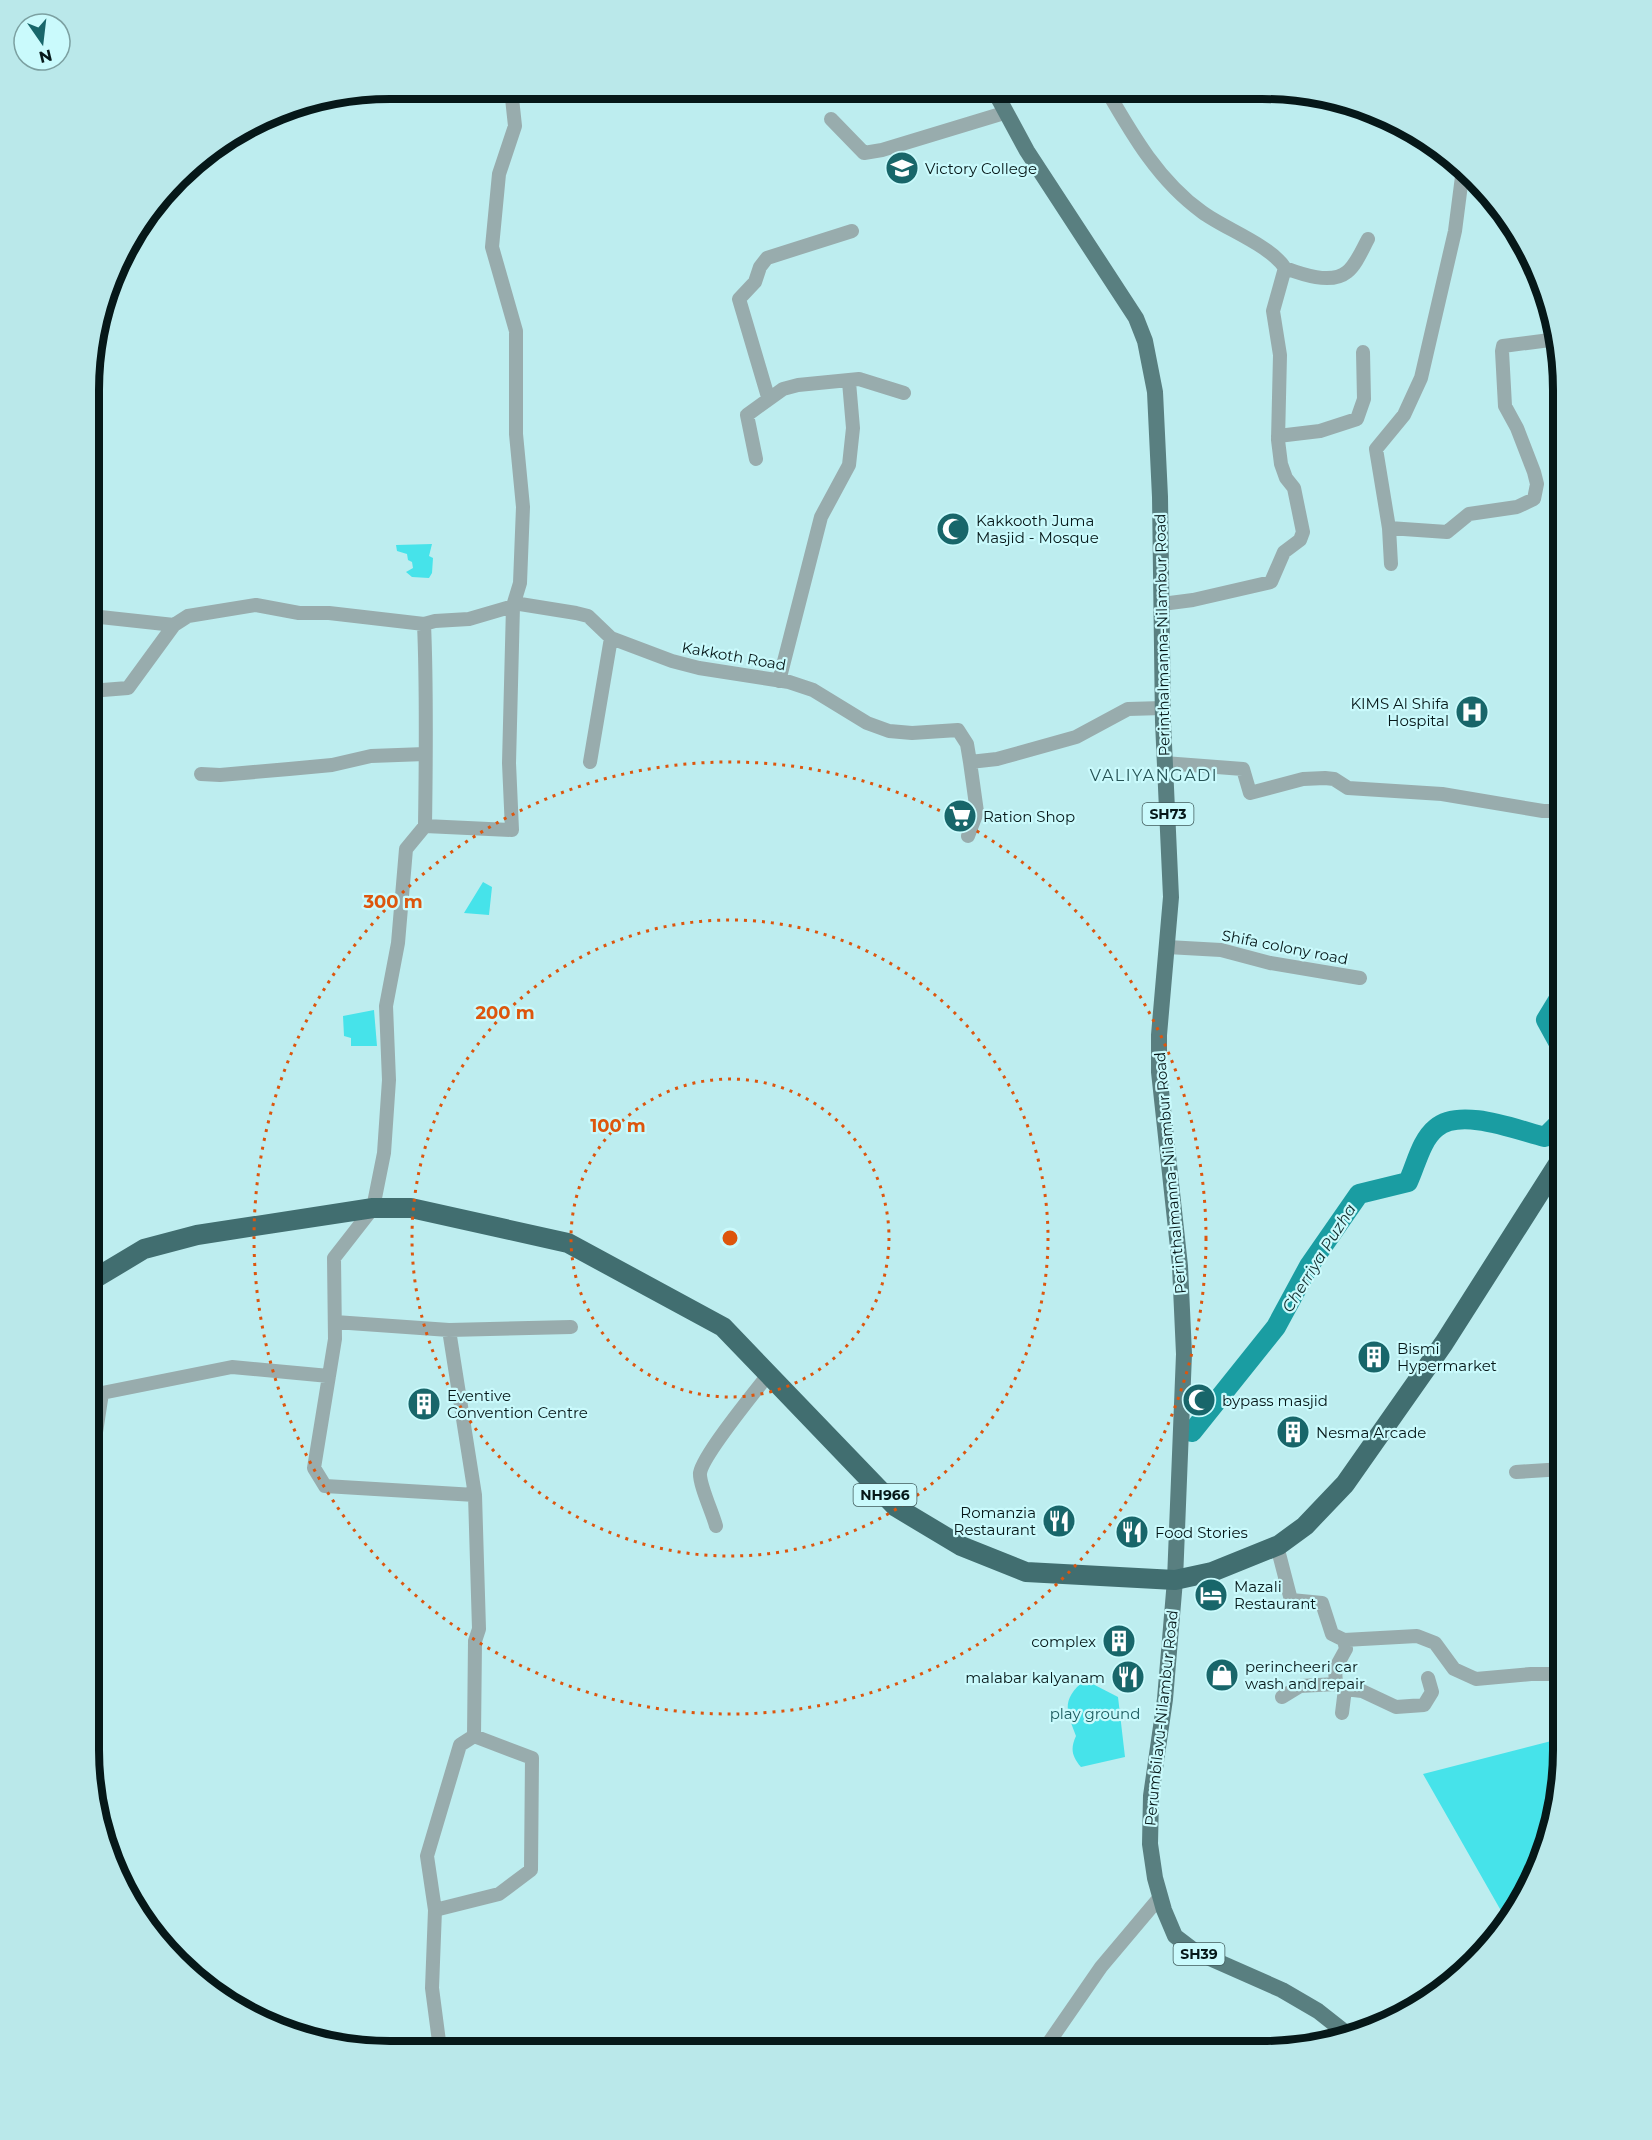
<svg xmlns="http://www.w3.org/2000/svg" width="1652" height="2140" font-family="Montserrat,sans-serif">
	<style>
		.green { fill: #46e3ea }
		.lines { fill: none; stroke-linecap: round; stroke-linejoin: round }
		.river { stroke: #1a9da2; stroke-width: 20 }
		.minor { stroke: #98acad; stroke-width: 14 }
		.major { stroke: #597f80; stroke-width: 16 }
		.highway { stroke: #416e70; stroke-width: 20 }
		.ring { fill: none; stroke: #dd560d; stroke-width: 3; stroke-dasharray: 3 6 }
		.labels { text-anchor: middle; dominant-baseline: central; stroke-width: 4.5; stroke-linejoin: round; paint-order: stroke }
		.shield { fill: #cafafc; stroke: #415c5d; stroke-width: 1.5 }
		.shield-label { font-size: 14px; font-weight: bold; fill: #061819 }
		.poi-label { font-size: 15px; fill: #061819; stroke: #cafafc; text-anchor: start }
		.street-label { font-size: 15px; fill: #061819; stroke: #cafafc }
		.park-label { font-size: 15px; fill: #1c5c5f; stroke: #cafafc }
		.neighbourhood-label { font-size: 16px; letter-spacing: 1.5px; fill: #255254; stroke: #cafafc }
		.water-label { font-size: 16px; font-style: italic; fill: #142e2f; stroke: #cafafc }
		.rim { fill: none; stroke: #061819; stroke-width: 8 }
		.centre { fill: #dd560d; stroke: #cafafc; stroke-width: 3 }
		.ring-label { font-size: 18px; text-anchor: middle; font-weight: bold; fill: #dd560d; stroke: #cafafc; stroke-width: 4.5; stroke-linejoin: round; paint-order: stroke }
	</style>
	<rect width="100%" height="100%" fill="#bdedef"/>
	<!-- green -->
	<path class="green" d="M432 544 429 556 433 558 432 573 429 578 412 577 406 572 413 568 412 562 408 560 407 554 397 551 396 545Z
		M483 882 492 887 489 915 464 913Z
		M374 1010 377 1046H351V1038L344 1036 343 1016Z
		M1085 1680 1118 1697 1125 1757 1081 1767C1072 1756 1070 1749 1076 1736 1067 1712 1060 1700 1085 1680Z
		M1563 1738V1770L1548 1847 1508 1923 1423 1774Z"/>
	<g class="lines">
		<!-- river -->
		<path class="river" d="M1563 1051 1546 1020 1563 992
			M1192 1432 1276 1327 1309 1266 1359 1194 1408 1182C1416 1165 1421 1140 1436 1128 1460 1107 1517 1130 1545 1137L1563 1119"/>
		<!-- minor -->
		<path class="minor" d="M1107 91C1133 136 1159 181 1202 212 1225 229 1270 245 1285 268L1273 311 1280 355 1278 440 1281 464 1286 478 1294 488 1303 532 1300 540 1284 552 1271 582 1193 600 1162 604
			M831 119 864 153 882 150 1004 113
			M1463 169 1455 231 1421 378 1404 415 1376 449 1389 528 1447 532 1469 514 1517 507 1534 499 1537 484 1534 472 1517 428 1505 406 1502 351 1503 346 1550 340 1556 330
			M1285 268C1301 274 1331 285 1347 272 1356 265 1362 250 1368 239
			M768 397 739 299 755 282 760 267 767 258 852 231
			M1278 436 1320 431 1357 419 1364 399 1363 352
			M756 459 747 415 783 389 798 385 859 379 904 393
			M1389 528 1391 564
			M91 616 174 625
			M779 681 821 517 849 465 853 428 849 382
			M90 691 128 688 174 625 188 616 256 605 299 613H329L424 624
			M590 762 611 638
			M1164 763 1243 769 1250 793 1303 779 1325 778 1334 779 1348 788 1442 794 1543 811H1563
			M201 774 220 775 289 769 332 765 371 756 425 754
			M425 826 406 849 398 943 386 1006 389 1080 384 1153 373 1208 334 1258 335 1339 314 1468 325 1486 475 1495 479 1629 475 1641 474 1736 532 1758 531 1870 499 1894 435 1910 432 1988 440 2049
			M425 826C426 758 427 692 424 624L435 621 469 619 520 604 576 613 588 616 611 638 672 661 699 668 789 682 813 690 867 723 889 731 912 733 958 730 967 744 970 762 997 759 1076 737 1128 709 1163 708
			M425 826 512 830 509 763 513 606 520 583 523 507 516 434V331L492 247 499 174 515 126 511 89
			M968 836 977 812 970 762
			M1167 947 1221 950 1270 963 1360 978
			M335 1322 449 1330 571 1327
			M449 1330 475 1495
			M1516 1472 1563 1469
			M89 1478 102 1393 232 1367 329 1376
			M716 1526C713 1514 699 1484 700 1473 703 1455 754 1393 768 1375
			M1277 1546 1291 1600 1322 1603 1332 1634 1344 1640 1417 1636 1435 1643 1454 1669 1476 1679 1531 1674H1563
			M1344 1640 1346 1649 1335 1669 1336 1684 1345 1689 1362 1691 1396 1707 1424 1705 1432 1692 1428 1678
			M1282 1697 1300 1686 1336 1684
			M1342 1713 1345 1689
			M435 1910 427 1856 460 1745 474 1736
			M1043 2051 1101 1967 1160 1897"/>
		<!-- major -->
		<path class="major" d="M994 90 1027 151 1136 318 1145 341 1155 392 1160 497 1163 722 1171 897 1159 1035V1072L1180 1266 1184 1354 1175 1580 1165 1699 1151 1796 1150 1844 1155 1878 1164 1910 1175 1936 1196 1952 1282 1990 1318 2011 1351 2037"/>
		<!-- highway -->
		<path class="highway" d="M89 1282 144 1249 197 1235 373 1208H411L568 1243 723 1327 896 1507 961 1546 1026 1572 1175 1580 1212 1572 1279 1545 1305 1526 1345 1484 1444 1343 1563 1156"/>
	</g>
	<!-- distance rings -->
	<g class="ring">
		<circle cx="730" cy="1238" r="159"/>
		<circle cx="730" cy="1238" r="318"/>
		<circle cx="730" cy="1238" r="476"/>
	</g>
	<!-- icons -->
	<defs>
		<g id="university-disc" transform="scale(1.725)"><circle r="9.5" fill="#18666a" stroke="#cafafc"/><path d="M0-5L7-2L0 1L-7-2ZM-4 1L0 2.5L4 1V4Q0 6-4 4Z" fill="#fff"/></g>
		<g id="mosque-disc" transform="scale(1.725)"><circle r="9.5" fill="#18666a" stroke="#cafafc"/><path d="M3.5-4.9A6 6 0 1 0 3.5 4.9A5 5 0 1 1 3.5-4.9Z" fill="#fff"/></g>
		<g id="hospital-disc" transform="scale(1.725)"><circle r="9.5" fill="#18666a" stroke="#cafafc"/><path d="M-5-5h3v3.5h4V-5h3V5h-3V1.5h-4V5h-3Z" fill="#fff"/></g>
		<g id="supermarket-disc" transform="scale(1.725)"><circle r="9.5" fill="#18666a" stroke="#cafafc"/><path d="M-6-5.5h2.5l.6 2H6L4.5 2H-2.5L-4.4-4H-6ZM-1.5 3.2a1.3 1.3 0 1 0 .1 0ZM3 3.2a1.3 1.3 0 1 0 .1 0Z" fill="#fff"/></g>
		<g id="building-disc" transform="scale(1.725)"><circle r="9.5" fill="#18666a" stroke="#cafafc"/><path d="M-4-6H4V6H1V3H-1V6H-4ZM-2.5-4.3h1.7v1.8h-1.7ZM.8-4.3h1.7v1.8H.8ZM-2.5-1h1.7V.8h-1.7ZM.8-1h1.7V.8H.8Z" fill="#fff"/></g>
		<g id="restaurant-disc" transform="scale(1.725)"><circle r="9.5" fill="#18666a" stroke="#cafafc"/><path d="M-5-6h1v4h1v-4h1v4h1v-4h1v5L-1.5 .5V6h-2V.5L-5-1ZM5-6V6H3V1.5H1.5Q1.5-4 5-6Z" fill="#fff"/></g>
		<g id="hotel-disc" transform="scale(1.725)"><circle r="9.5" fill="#18666a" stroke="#cafafc"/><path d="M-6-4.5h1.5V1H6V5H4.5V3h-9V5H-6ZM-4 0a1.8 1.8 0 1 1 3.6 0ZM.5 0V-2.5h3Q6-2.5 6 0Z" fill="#fff"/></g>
		<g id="shop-disc" transform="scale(1.725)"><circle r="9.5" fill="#18666a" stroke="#cafafc"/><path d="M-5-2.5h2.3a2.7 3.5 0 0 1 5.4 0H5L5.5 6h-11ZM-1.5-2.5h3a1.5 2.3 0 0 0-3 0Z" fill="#fff"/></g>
	</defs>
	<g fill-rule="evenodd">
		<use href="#university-disc" x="902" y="168"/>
		<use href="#mosque-disc" x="953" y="529"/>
		<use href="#hospital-disc" x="1472" y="712"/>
		<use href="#supermarket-disc" x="960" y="816"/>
		<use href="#building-disc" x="1374" y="1357"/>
		<use href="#mosque-disc" x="1199" y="1400"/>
		<use href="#building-disc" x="424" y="1404"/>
		<use href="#building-disc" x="1293" y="1432"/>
		<use href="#restaurant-disc" x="1059" y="1521"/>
		<use href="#restaurant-disc" x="1132" y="1532"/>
		<use href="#hotel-disc" x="1211" y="1595"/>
		<use href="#building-disc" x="1119" y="1641"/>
		<use href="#shop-disc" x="1222" y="1675"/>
		<use href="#restaurant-disc" x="1128" y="1677"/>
	</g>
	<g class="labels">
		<!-- shield labels -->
		<g class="shield">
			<rect x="1142.5" y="803" width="51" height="22" rx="4.5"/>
			<rect x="853.5" y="1484" width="63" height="22" rx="4.5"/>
			<rect x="1173.5" y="1943" width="51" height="22" rx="4.5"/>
		</g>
		<g class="shield-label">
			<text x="1168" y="814">SH73</text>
			<text x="885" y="1495">NH966</text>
			<text x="1199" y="1954">SH39</text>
		</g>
		<!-- poi labels -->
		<g class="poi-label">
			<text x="925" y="168">Victory College</text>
			<text x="976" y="520">Kakkooth Juma<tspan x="976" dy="17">Masjid - Mosque</tspan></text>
			<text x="1449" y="703" text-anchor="end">KIMS Al Shifa<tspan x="1449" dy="17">Hospital</tspan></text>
			<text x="983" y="816">Ration Shop</text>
			<text x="1397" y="1348">Bismi<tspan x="1397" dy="17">Hypermarket</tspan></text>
			<text x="447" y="1395">Eventive<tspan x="447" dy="17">Convention Centre</tspan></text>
			<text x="1222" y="1400">bypass masjid</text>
			<text x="1316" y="1432">Nesma Arcade</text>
			<text x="1036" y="1512" text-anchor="end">Romanzia<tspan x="1036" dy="17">Restaurant</tspan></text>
			<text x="1155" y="1532">Food Stories</text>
			<text x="1234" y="1586">Mazali<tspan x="1234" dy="17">Restaurant</tspan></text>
			<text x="1096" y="1641" text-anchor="end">complex</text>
			<text x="1245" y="1666">perincheeri car<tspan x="1245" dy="17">wash and repair</tspan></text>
			<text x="1105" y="1677" text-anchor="end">malabar kalyanam</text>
		</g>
		<!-- street labels -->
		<g class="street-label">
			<text transform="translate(1162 635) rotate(-91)">Perinthalmanna-Nilambur Road</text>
			<text transform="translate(734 656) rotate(10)">Kakkoth Road</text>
			<text transform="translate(1285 947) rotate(11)">Shifa colony road</text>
			<text transform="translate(1170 1173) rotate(-95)">Perinthalmanna-Nilambur Road</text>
			<text transform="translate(1161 1718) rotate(-84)">Perumbilavu-Nilambur Road</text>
		</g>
		<!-- park labels -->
		<g class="park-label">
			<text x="1095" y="1713">play ground</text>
		</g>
		<!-- neighbourhood labels -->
		<g class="neighbourhood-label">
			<text x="1154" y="775">VALIYANGADI</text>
		</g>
		<!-- water labels -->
		<g class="water-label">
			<text transform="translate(1319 1258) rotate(-58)">Cherriya Puzha</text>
		</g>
	</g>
	<!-- crop -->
	<path d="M0 0H1652V2140H0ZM390 99H1262A291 291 0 0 1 1553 390V1750A291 291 0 0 1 1262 2041H390A291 291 0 0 1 99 1750V390A291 291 0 0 1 390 99Z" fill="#bae8ea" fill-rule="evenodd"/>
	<path class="rim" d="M390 99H1262A291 291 0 0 1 1553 390V1750A291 291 0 0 1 1262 2041H390A291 291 0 0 1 99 1750V390A291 291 0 0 1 390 99Z"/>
	<circle cx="730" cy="1238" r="9" class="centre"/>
	<g class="ring-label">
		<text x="393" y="908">300 m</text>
		<text x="505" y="1019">200 m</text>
		<text x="618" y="1132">100 m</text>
	</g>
	<!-- north arrow -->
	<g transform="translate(42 42) rotate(166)"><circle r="28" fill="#cafafc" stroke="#7ca0a1" stroke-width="1.5"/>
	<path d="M0-4.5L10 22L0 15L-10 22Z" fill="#18666a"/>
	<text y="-9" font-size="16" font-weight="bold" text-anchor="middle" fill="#061819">N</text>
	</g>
</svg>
